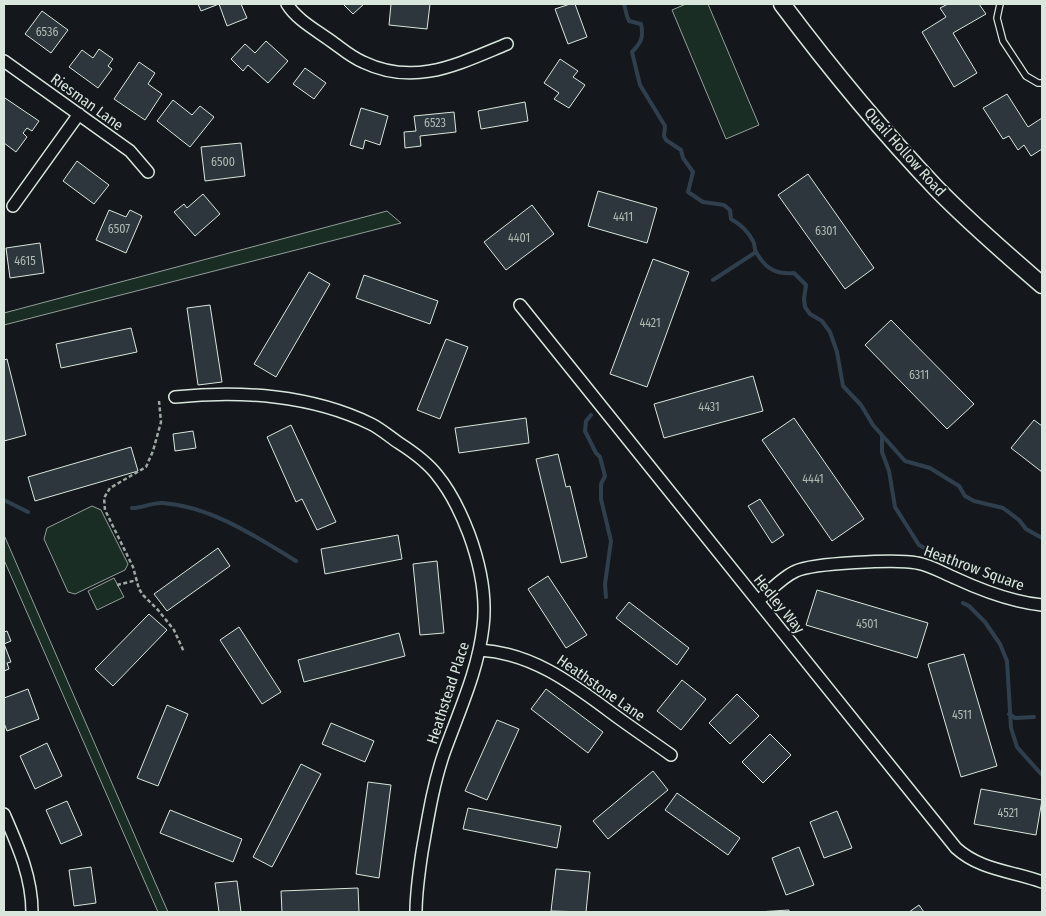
<svg xmlns="http://www.w3.org/2000/svg" width="1046" height="916" font-family="'Fira Sans Condensed',sans-serif">
	<style>
		.green { fill: #1a2d24; stroke: #939e99 }
		.lines { fill: none; stroke-linecap: round; stroke-linejoin: round }
		.stream { stroke: #2f3f4d; stroke-width: 4 }
		.building { fill: #2c363c; stroke: #d8e6dc }
		.service-casing { stroke: #d8e6dc; stroke-width: 8 }
		.minor-casing { stroke: #d8e6dc; stroke-width: 14 }
		.secondary-casing { stroke: #d8e6dc; stroke-width: 19 }
		.path { stroke: #9da8a2; stroke-width: 2.5; stroke-dasharray: 4 2.5; stroke-linecap: butt }
		.service { stroke: #14181c; stroke-width: 5.5 }
		.minor { stroke: #14181c; stroke-width: 11 }
		.secondary { stroke: #14181c; stroke-width: 16 }
		.labels { text-anchor: middle; dominant-baseline: central; stroke-width: 4; stroke-linejoin: round; paint-order: stroke }
		.number-label { font-size: 12px; fill: #adbab4 }
		.street-label { font-size: 15px; fill: #d8e6dc; stroke: #14181c }
	</style>
	<rect width="100%" height="100%" fill="#14181c"/>
	<!-- green -->
	<path class="green" d="M686 4H708L759 125 726 139 672 10Z
		M387 211 401 223 4 325V313Z
		M92 506 101 510 128 564 125 570 75 594 68 592 44 539 47 528Z
		M4 535 168 912H158L4 560Z
		M114 578 124 597 97 610 88 591Z"/>
	<g class="lines">
		<!-- stream -->
		<path class="stream" d="M624 4 627 16 629 21 641 24C644 37 641 43 632 52L640 85 665 126 664 136 666 140 681 150 683 158 693 172 688 192 703 202 724 205 730 210 731 219C740 224 748 231 753 241 755 244 754 249 756 252 765 268 776 275 794 273L806 285 804 299 805 307 810 314 822 321 830 332 837 352 843 386 861 405 873 425 905 461 930 468 959 486 965 496 974 501 1003 508 1019 520 1026 529 1042 538
			M713 280 756 252
			M591 415 586 421 585 431 596 453 600 457 605 476 601 484V499L611 541 605 584 606 597
			M882 435V452L889 471 895 507 919 545 941 557
			M4 500 28 512
			M132 508C143 508 153 502 163 503 212 507 255 536 296 561
			M963 603 969 606 985 622 1000 644 1007 661 1011 728 1017 747 1042 775
			M1009 714 1015 718 1034 717"/>
	</g>
	<!-- building -->
	<path class="building" d="M198 4H241L247 18 227 26 219 4 201 11Z
		M343 4H364L353 14Z
		M391 4H430L427 29 389 25Z
		M570 4H575L587 37 568 44 555 9Z
		M948 4H979L986 14 953 33 977 73 954 87 922 32 946 17 940 8Z
		M42 11 68 30 51 53 25 34Z
		M266 41 288 61 268 83 248 65 243 71 231 59 245 44 255 53Z
		M99 49 113 59 108 66 112 69 98 88 69 67 82 50 93 58Z
		M560 59 578 71 573 77 585 85 569 108 554 99 559 93 544 83Z
		M139 62 155 73 148 84 162 94 145 120 114 99Z
		M305 68 326 83 314 99 293 84Z
		M1007 94 1028 127 1042 118V149L1031 156 1024 145 1018 150 1009 136 1003 139 983 108Z
		M5 98 39 121 32 131 27 128 23 133 27 137 16 152 4 143V100Z
		M173 100 192 115 200 106 214 117 190 147 157 121Z
		M525 102 528 121 481 129 478 111Z
		M361 108 388 116 380 145 365 140 363 149 350 145Z
		M454 112 456 132 420 136 421 146 405 148 404 132 416 131 414 116Z
		M241 143 245 176 205 181 201 147Z
		M77 161 109 185 94 204 63 181Z
		M808 174 874 268 845 289 778 195Z
		M598 191 657 208 647 243 588 226Z
		M203 194 220 214 195 236 174 212 184 204 187 208Z
		M532 205 554 234 506 270 484 242Z
		M109 210 126 217 130 210 142 216 126 253 96 240Z
		M40 243 44 273 10 278 6 248Z
		M653 259 689 272 647 387 610 374Z
		M309 272 330 284 276 377 254 364Z
		M364 275 438 301 430 324 356 298Z
		M210 305 222 382 198 385 187 308Z
		M891 320 974 404 947 429 865 345Z
		M131 328 137 352 61 368 56 344Z
		M446 339 468 347 440 419 417 410Z
		M7 359 26 435 4 441V360Z
		M753 376 763 411 664 438 654 404Z
		M526 418 529 443 459 453 455 428Z
		M794 418 864 519 832 541 762 440Z
		M1034 420 1042 426V472L1011 448Z
		M291 425 336 522 317 530 302 499 296 502 267 437Z
		M193 431 196 448 175 451 173 434Z
		M131 447 138 471 35 501 28 477Z
		M558 454 566 487 570 486 587 557 561 563 536 459Z
		M760 499 784 535 772 543 748 506Z
		M398 535 402 559 325 574 321 549Z
		M218 548 230 566 167 611 154 594Z
		M437 561 444 633 420 635 413 564Z
		M548 576 587 635 566 648 528 589Z
		M817 590 928 623 917 658 806 625Z
		M629 602 689 648 677 665 616 618Z
		M149 614 167 630 113 686 95 669Z
		M239 627 281 692 262 704 220 640Z
		M7 631 11 641 4 644 11 662 7 663 9 669 4 671V632Z
		M399 633 405 656 304 682 298 660Z
		M964 654 997 766 961 777 928 664Z
		M682 680 706 699 681 730 657 711Z
		M28 689 39 719 7 731 4 723V698Z
		M546 689 603 732 588 753 531 709Z
		M737 694 759 716 730 744 709 723Z
		M167 705 188 714 158 786 137 778Z
		M497 720 519 729 487 800 465 791Z
		M331 723 374 741 365 762 322 744Z
		M770 734 791 755 763 783 742 762Z
		M47 743 62 776 35 789 20 756Z
		M301 764 321 774 272 867 253 857Z
		M653 771 668 790 608 839 593 821Z
		M368 782 391 785 379 878 356 874Z
		M981 789 1042 800 1036 835 974 824Z
		M677 793 740 838 728 855 665 810Z
		M67 801 82 835 61 844 46 810Z
		M468 808 561 826 557 848 463 829Z
		M170 810 242 839 233 862 160 833Z
		M837 811 852 848 824 858 810 822Z
		M799 847 814 885 786 895 772 858Z
		M91 867 96 903 74 906 69 870Z
		M556 869 590 872 586 912 551 911Z
		M237 881 241 912H219L215 883Z
		M358 888 359 912H282L281 891Z
		M919 905 924 912H909Z
		M789 910V912H757Z"/>
	<g class="lines">
		<!-- service casing -->
		<g class="service-casing">
			<path id="service" d="M1000 4 997 18 1003 41 1026 76 1038 83H1042"/>
		</g>
		<!-- minor casing -->
		<g class="minor-casing">
			<path id="minor" d="M287 4C297 20 316 30 331 41 341 48 351 57 363 62 415 87 458 64 507 44
				M4 61 130 151 148 172
				M13 206 79 114
				M520 305 956 848C980 870 1012 871 1042 882
				M175 397C240 390 312 395 371 424 381 429 390 437 399 443 413 452 427 462 437 475 451 492 461 513 469 534 480 564 487 595 483 627 478 671 459 711 444 753 433 785 428 818 422 852 419 872 416 892 416 912
				M758 601C770 591 782 577 796 571 813 563 897 559 917 563 930 565 943 573 955 578 983 591 1012 602 1042 605
				M480 650C530 653 569 681 609 711 629 726 650 740 671 755
				M4 814C18 846 32 877 32 912"/>
		</g>
		<!-- secondary casing -->
		<g class="secondary-casing">
			<path id="secondary" d="M782 4C830 68 881 130 936 188 969 222 1006 254 1042 285"/>
		</g>
		<!-- path -->
		<path class="path" d="M159 401 161 422 153 451 146 467 110 488 104 498 105 510 133 567 139 589 143 595 158 610 174 630 184 652
			M117 585 137 580"/>
		<!-- service -->
		<use href="#service" class="service"/>
		<!-- minor -->
		<use href="#minor" class="minor"/>
		<!-- secondary -->
		<use href="#secondary" class="secondary"/>
	</g>
	<g class="labels">
		<!-- number labels -->
		<g class="number-label">
			<text x="47" y="32">6536</text>
			<text x="435" y="123">6523</text>
			<text x="223" y="162">6500</text>
			<text x="623" y="217">4411</text>
			<text x="119" y="229">6507</text>
			<text x="826" y="231">6301</text>
			<text x="519" y="238">4401</text>
			<text x="25" y="261">4615</text>
			<text x="650" y="323">4421</text>
			<text x="919" y="375">6311</text>
			<text x="709" y="407">4431</text>
			<text x="813" y="479">4441</text>
			<text x="867" y="624">4501</text>
			<text x="962" y="715">4511</text>
			<text x="1008" y="813">4521</text>
		</g>
		<!-- street labels -->
		<g class="street-label">
			<text transform="translate(87 102) rotate(36)">Riesman Lane</text>
			<text transform="translate(905 152) rotate(48)">Quail Hollow Road</text>
			<text transform="translate(974 568) rotate(20)">Heathrow Square</text>
			<text transform="translate(779 604) rotate(51)">Hedley Way</text>
			<text transform="translate(601 688) rotate(35)">Heathstone Lane</text>
			<text transform="translate(448 693) rotate(-72)">Heathstead Place</text>
		</g>
	</g>
	<!-- border -->
	<rect width="1046" height="916" fill="none" stroke="#d8e6dc" stroke-width="10"/>
</svg>
